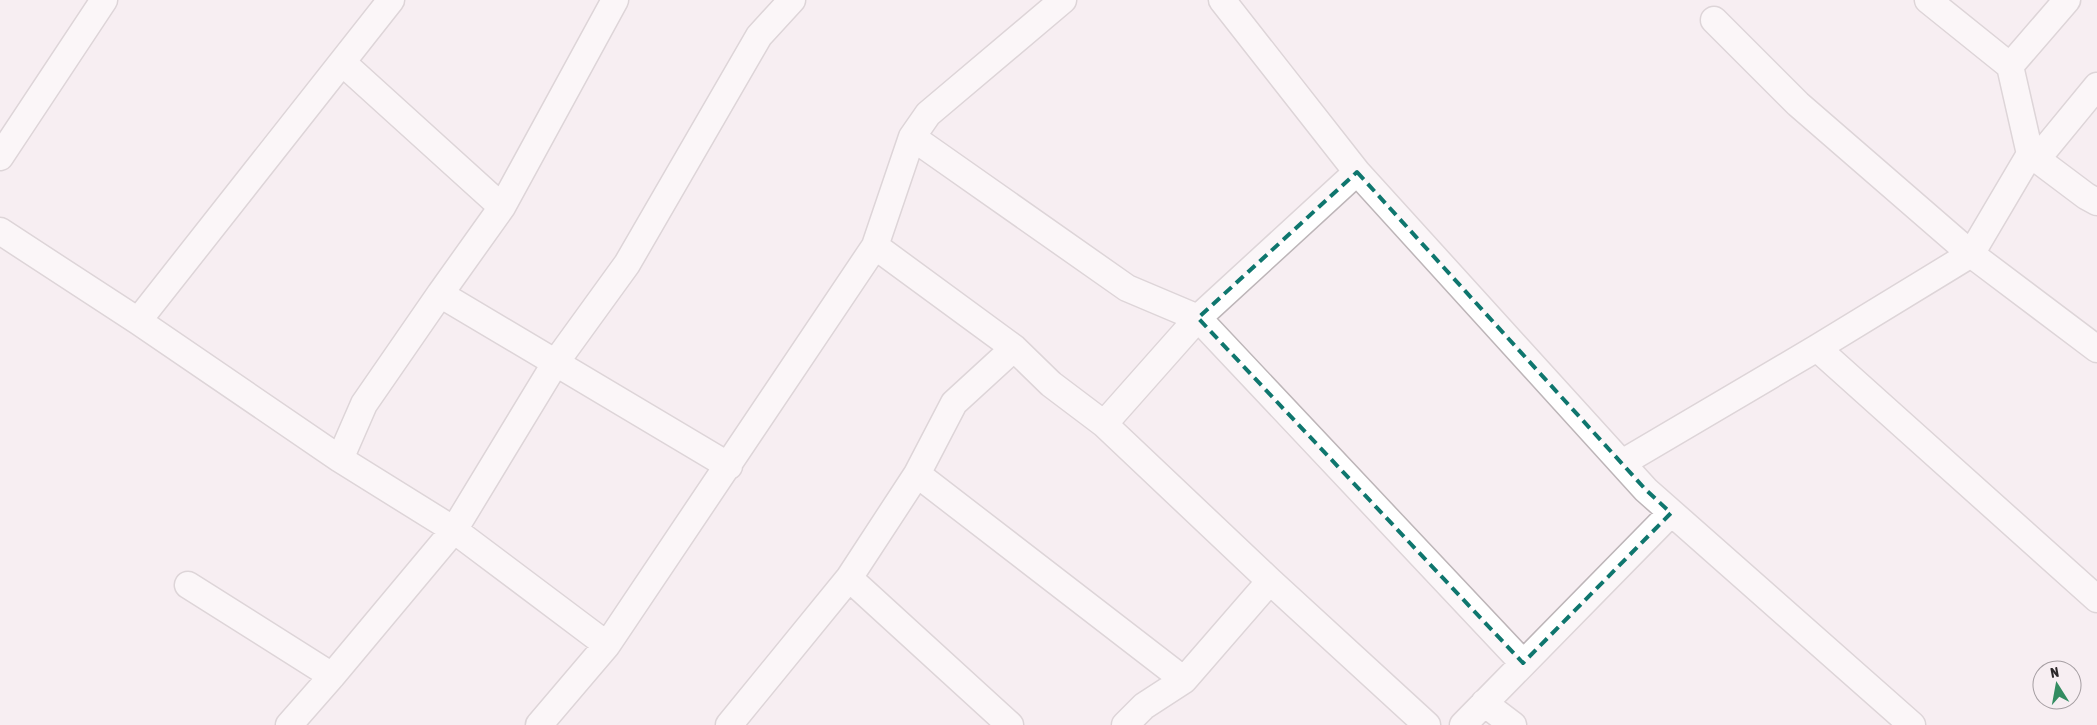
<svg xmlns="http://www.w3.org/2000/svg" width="2097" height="725" font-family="'Asap Condensed',sans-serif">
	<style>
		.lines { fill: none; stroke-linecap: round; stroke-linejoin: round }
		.minor-casing { stroke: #bdb5b8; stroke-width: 29 }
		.minor { stroke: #fff; stroke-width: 26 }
		.marked { fill: none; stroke: #0f766e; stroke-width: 4; stroke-dasharray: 10 6; stroke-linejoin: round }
	</style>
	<rect width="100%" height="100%" fill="#f7eef2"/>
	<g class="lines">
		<!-- minor casing -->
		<g class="minor-casing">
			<path id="minor" d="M1222 0 1357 172 1646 490 1912 725
				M1928 0 2010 66 2030 154
				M1714 20 1798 104 1971 254 2097 349
				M343 63 502 207
				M2010 66 2067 0
				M912 137 1127 288 1198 318 1104 424
				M0 157 104 0
				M2037 159 2097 86
				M1357 172 1198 318 1523 663
				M0 231 138 321 340 459 364 404 440 294 729 466
				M875 246 1014 348 1051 384 1104 424 1270 581 1427 725
				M440 294 502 207 615 0
				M138 321 391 0
				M1817 348 2097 599
				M340 459 454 530 607 645
				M1622 463 1817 348 1971 254 2030 154 2086 196 2097 202
				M917 474 954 403 1014 348
				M188 585 332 676
				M1484 703 1513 725
				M289 725 332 676 454 530 556 362 627 264 759 36 792 0
				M539 725 607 645 875 246 912 137 928 114 1063 0
				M729 725 849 578
				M1010 725 849 578 917 474 1184 680 1270 581
				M1125 725 1144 706 1184 680
				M1463 725 1671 513"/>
		</g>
		<!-- minor -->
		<use href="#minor" class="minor"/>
	</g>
	<!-- marked area -->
	<path d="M0 0H2097V725H0ZM1357 172 1646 490 1671 513 1523 663 1198 318Z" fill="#f7eef2" fill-opacity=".55" fill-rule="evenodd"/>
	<path class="marked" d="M1357 172 1646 490 1671 513 1523 663 1198 318Z"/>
	<!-- north arrow -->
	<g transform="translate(2057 685) rotate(349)"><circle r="24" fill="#f7eef2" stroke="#a59ea2"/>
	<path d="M0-4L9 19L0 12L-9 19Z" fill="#338c61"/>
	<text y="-8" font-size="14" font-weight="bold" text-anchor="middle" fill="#2b2729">N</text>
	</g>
</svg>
